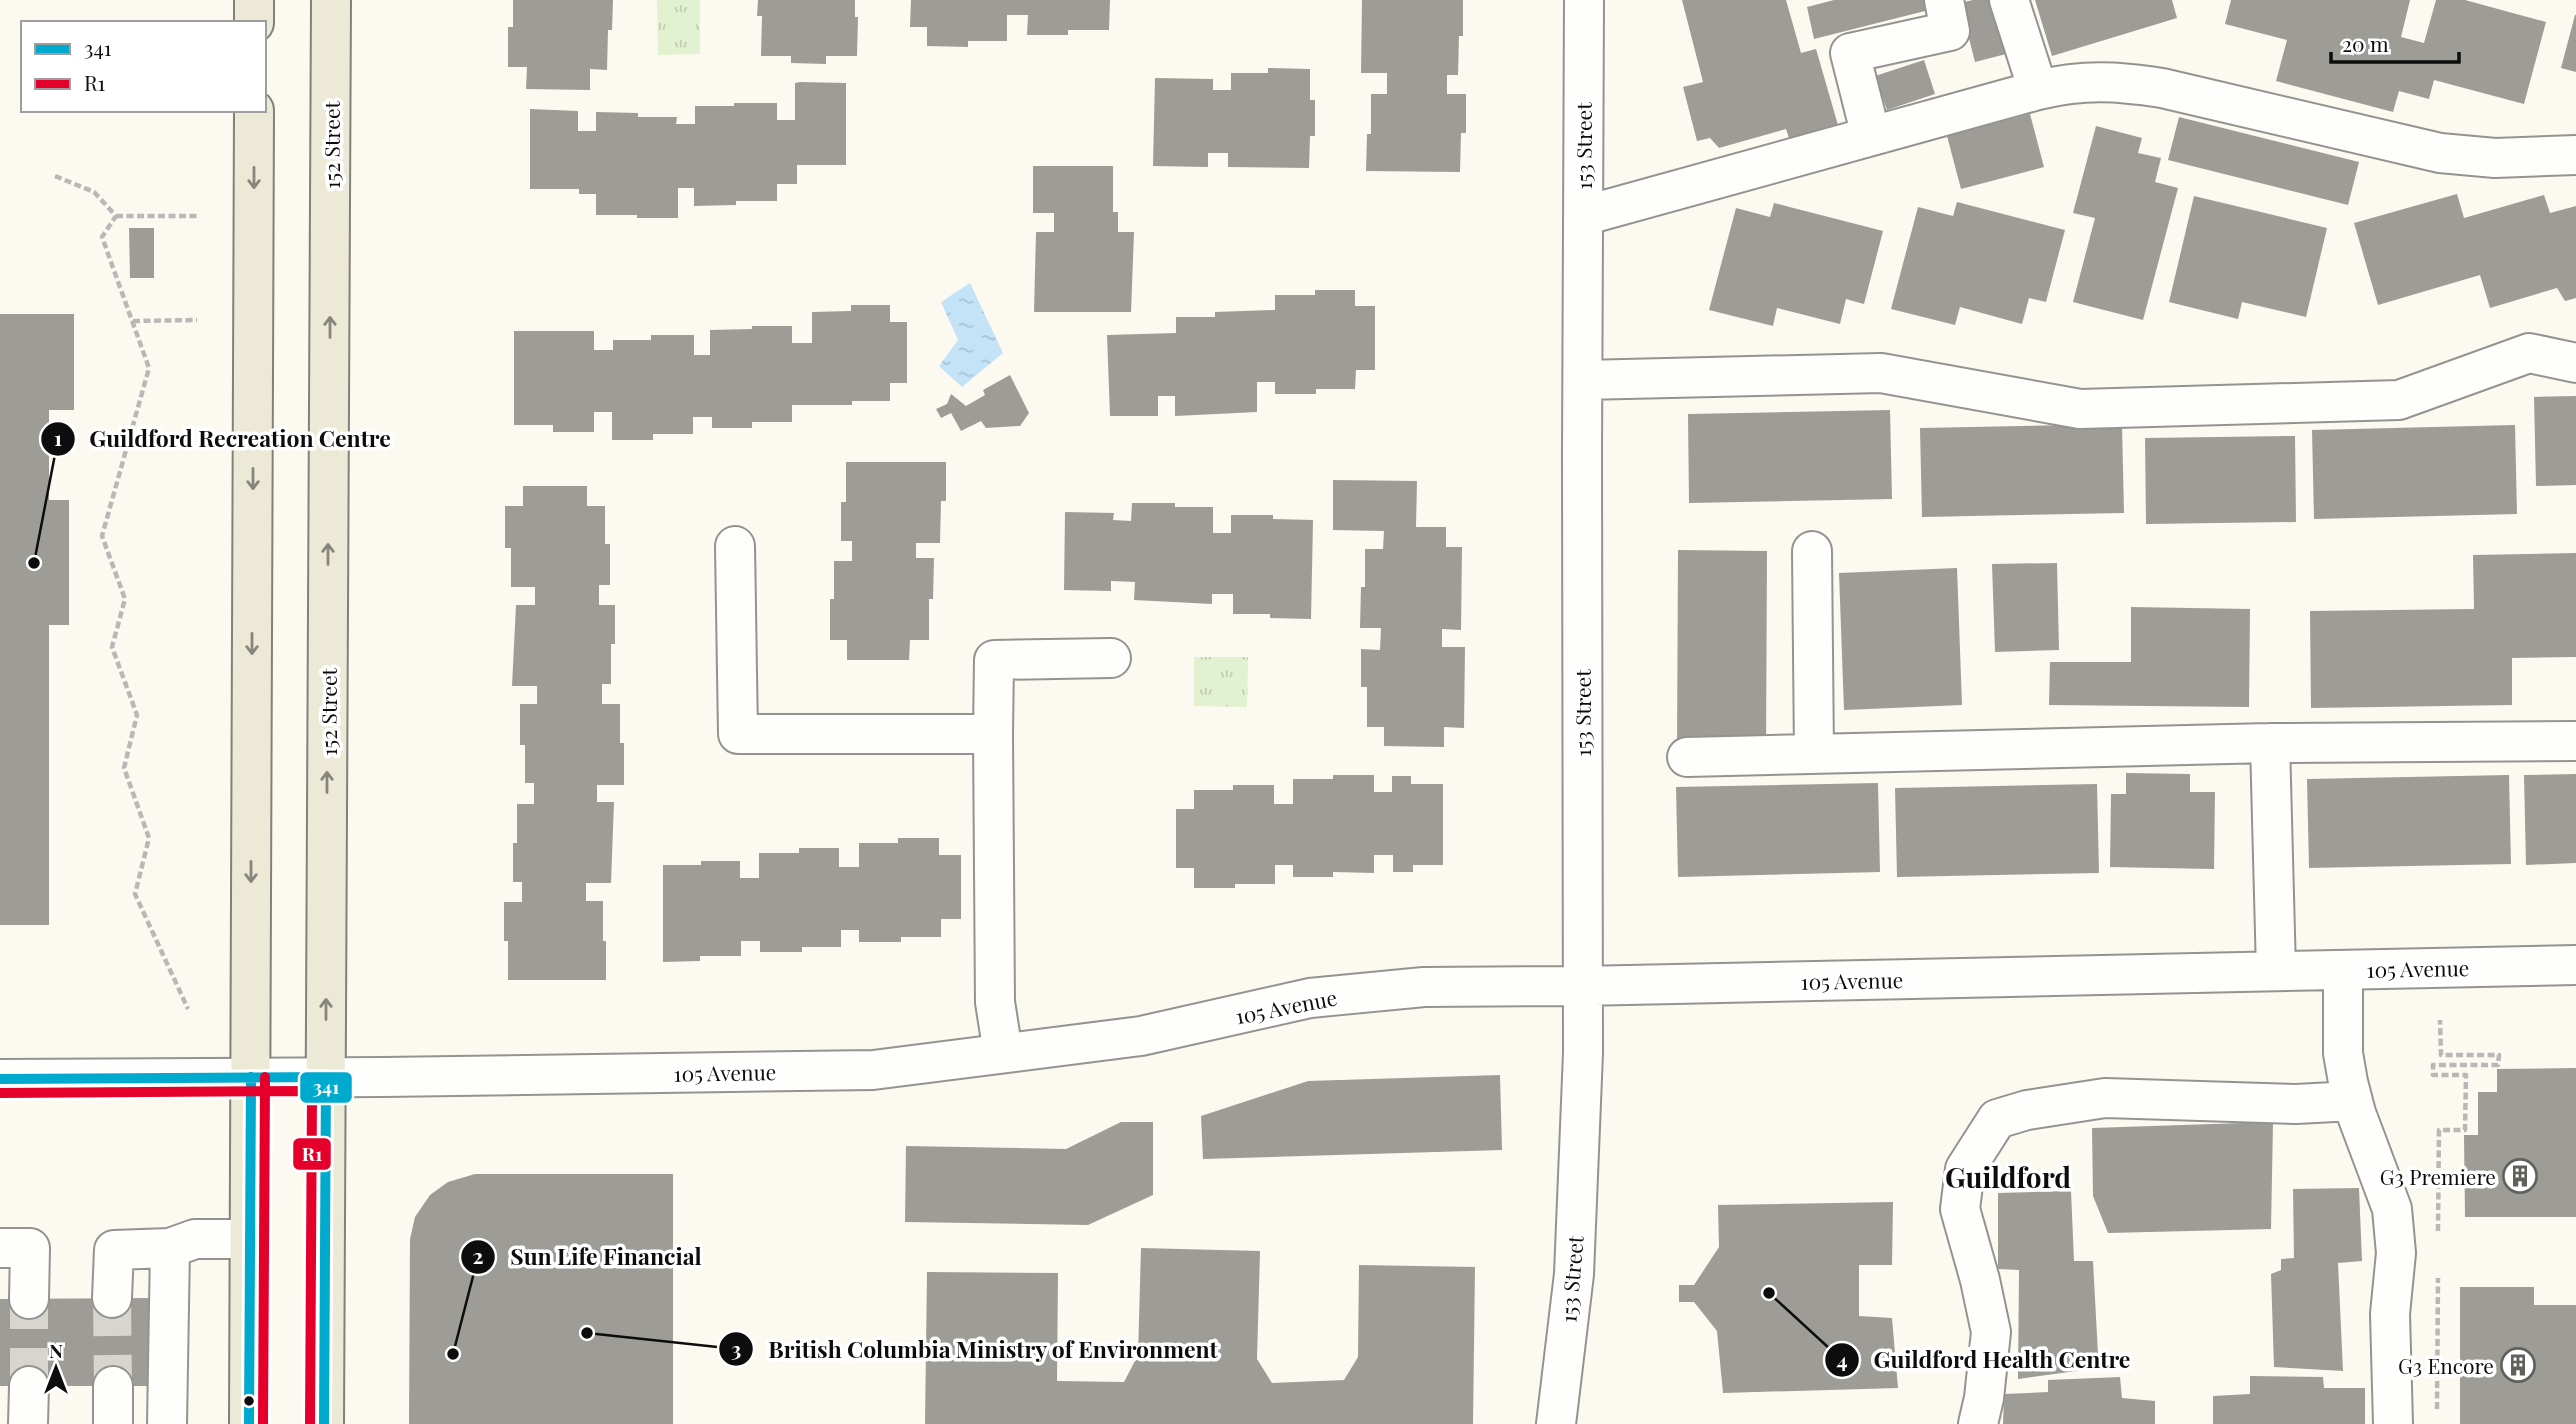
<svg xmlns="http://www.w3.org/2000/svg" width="2576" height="1424" font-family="'Playfair Display',serif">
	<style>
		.grass { fill: url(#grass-tufts) }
		.water { fill: url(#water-ripples) }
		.building { fill: #9e9c96 }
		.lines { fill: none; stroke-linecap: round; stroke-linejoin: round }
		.minor-tunnel { stroke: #d7d6ce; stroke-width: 38; stroke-dasharray: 38 19; stroke-linecap: butt }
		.minor-casing { stroke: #94938f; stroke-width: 42 }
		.major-casing { stroke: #81817c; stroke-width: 42 }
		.path { stroke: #b8b8b6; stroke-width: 4.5; stroke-dasharray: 7 3.5; stroke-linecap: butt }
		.minor { stroke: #fefefd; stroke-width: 38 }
		.major { stroke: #ede9d7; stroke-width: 38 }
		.bus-1-casing { stroke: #fff; stroke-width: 16 }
		.bus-2-casing { stroke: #fff; stroke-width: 16 }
		.bus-1 { stroke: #00a9ce; stroke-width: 10 }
		.bus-2 { stroke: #e4002b; stroke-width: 10 }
		.oneway { stroke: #88867c }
		.bus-dot { fill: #0d0d0d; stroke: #fff; stroke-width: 2.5 }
		.labels { text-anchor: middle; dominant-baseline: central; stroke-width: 7; stroke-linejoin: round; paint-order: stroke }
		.street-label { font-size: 21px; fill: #0d0d0d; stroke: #fff }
		.poi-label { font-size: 21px; fill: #0d0d0d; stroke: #fff; text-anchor: end }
		.district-label { font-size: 28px; font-weight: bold; fill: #0d0d0d; stroke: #fff }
		.leader { fill: none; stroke: #0d0d0d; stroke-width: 2.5 }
		.callout-dot { fill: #0d0d0d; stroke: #fff; stroke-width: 2.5 }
		.mark-label { font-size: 21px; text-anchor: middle; font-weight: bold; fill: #fff }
		.callout-label { font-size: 23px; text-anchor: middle; font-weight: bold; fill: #0d0d0d; stroke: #fff; stroke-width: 7; stroke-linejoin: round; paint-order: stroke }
		.line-badge { stroke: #fff; stroke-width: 2.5 }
		.badge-label { font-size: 19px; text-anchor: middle; font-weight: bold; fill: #fff }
	</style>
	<defs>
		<pattern id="grass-tufts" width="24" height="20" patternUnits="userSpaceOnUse" patternTransform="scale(1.75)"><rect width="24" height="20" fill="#e2f1cf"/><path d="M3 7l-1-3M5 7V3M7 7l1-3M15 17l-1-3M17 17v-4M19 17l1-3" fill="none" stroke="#c1cdb1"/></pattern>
		<pattern id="water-ripples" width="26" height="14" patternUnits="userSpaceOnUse" patternTransform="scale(1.75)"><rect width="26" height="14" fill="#c5e3f6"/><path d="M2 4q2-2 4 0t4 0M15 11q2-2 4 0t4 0" fill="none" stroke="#a8c2d2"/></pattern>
	</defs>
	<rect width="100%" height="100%" fill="#fbf9f0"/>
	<!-- grass -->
	<path class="grass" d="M657 0H700V54L658 55Z
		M1194 657H1248L1247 707 1194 706Z"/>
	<!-- water -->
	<path class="water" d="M970 283 1003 353 962 387 939 366 958 340 941 302Z"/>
	<!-- building -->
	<path class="building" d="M513 0H613L612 30H608L607 70 590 69V90L526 89 527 67H508V27H513Z
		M758 0H855V17H858L857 56H826V64L791 63V56H761L762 16H757Z
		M911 0H1110L1109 30H1068V35H1027L1028 15H1007V41H968V47L927 46V27H910Z
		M1362 0H1463V36H1459L1458 75H1447V94H1466V133H1461L1460 172 1366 171 1367 134H1371V94H1387V73H1361Z
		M1682 0H1786L1801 53 1816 49 1838 125 1789 138 1786 129 1719 148 1710 138 1697 141 1683 87 1703 82Z
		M1834 0H1926L1929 10 1814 39 1807 7Z
		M1973 0H1996L2010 53 1975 62 1960 3Z
		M2035 0H2172L2177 18 2052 56Z
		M2231 0H2410L2401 37 2424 43 2436 0H2465L2546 22 2524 104 2434 80 2429 99 2399 91 2393 112 2276 81 2287 40 2225 24Z
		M2575 15H2576V72L2561 68Z
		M1924 60 1935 94 1887 110 1875 76Z
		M1268 68 1310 69V100H1315V136H1310L1309 168 1228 167V153H1208V167L1153 166 1155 78 1213 79V90H1231V73H1268Z
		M800 82 846 83V165H797V184H777V201H736V205L694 206V188H678V218H637V215H596V194H579V189H530V109L578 111V131H596V112L638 113V117H677L676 124H695V106H734V103H777V120H795V83Z
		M2030 114 2044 167 1961 189 1947 136Z
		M2179 117 2359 162 2348 205 2168 160Z
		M2096 126 2142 138 2138 153 2161 158 2155 182 2178 188 2143 320 2073 302 2095 218 2073 213Z
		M1033 166H1113V212H1118V232H1134L1131 312H1034L1036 232H1054V213H1033Z
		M2457 194 2464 218 2544 195 2550 213 2576 206V298L2565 301 2557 288 2490 308 2480 275 2378 305 2354 223Z
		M2194 196 2327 228 2306 317 2242 302 2238 319 2169 302Z
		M1957 202 2065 230 2046 302 2029 298 2022 324 1960 307 1955 325 1891 309 1918 207 1953 216Z
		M1774 203 1883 231 1864 304 1846 299 1840 324 1777 308 1773 326 1709 310 1736 208 1770 217Z
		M129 228H154V278H130Z
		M1315 290H1355V306H1375V370H1356L1355 389H1316V394H1275V382H1257V412L1175 416V396H1158V416H1110L1107 335 1176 333V317H1215V312L1275 310V295H1315Z
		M851 305H890V322H907V383H890V401H852V405H792V422H752V428H712V417H693V434H653V440H612V412H594V432H553V425H514V331H594V350H613V340H651V335H694V355H710V330L752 329V326H792V343H812V312L851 311Z
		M0 314H74V410H49V500H69V625H49V925H0Z
		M1010 375 1029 413 1020 426 986 428 981 421 961 431 951 413 941 418 936 409 947 404 951 394 966 406 985 395 983 390Z
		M2576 396V485L2536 486 2534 397Z
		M1890 410 1892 499 1689 503 1688 414Z
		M2122 424 2124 513 1922 517 1920 428Z
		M2515 425 2517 514 2314 519 2312 430Z
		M2295 436 2296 522 2146 524 2145 438Z
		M846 462H946V501H941L940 543H916V558H934L933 599H929V640H910L909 660H847V640H830V599H834V561H852V541H841V502H846Z
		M1333 480 1417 481 1416 527H1446V547H1462L1461 630 1442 629V647H1465L1464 728 1444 727V747L1384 746V727H1367V687H1361V649L1380 650 1381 628H1360L1361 587H1365V549H1383L1384 531 1333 530Z
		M523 486H587V506H605V544H610V585H599V605H615V644H611V684H602V704H620V743H624V785H597V802H614L611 883H586V901H603V941H606V980H508V941H504V902H522V882H513V843H517V804H534V783H525V745H520V704H537V686H512L516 605H535V587H511V548H505V506H523Z
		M1132 503H1175V507H1213V533H1231V515H1273V519L1313 520 1311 619 1270 618V614H1233V594H1212V604L1134 600 1135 582 1111 581V591L1064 590 1065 512 1114 513 1113 520 1131 521Z
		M1678 550 1767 551 1766 752H1677Z
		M2576 553V657L2512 658V705L2311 708 2310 611 2474 609 2473 555Z
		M2057 563 2059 650 1995 652 1992 564Z
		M1957 568 1962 705 1844 710 1839 573Z
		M2131 607 2250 609 2249 707 2049 705 2050 662H2131Z
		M2126 773 2190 774V792H2215L2214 869 2110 867 2111 794H2126Z
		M2576 774V863L2526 865 2524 775Z
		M1333 775H1374V792H1392V776H1411V784H1443V865H1413V872H1393V855H1374V873L1333 872V877H1293V865H1275V884H1235V888H1194V868H1176V809H1194V790H1233V785H1274V804H1293V779H1333Z
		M2509 775 2511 864 2309 868 2307 779Z
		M1878 783 1880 872 1678 877 1676 787Z
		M2097 784 2099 873 1897 877 1895 788Z
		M898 838H939V855H961V919H941V937H901V942H859V930H841V947H802V952H760V941H741V956H700V961L663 962V865H701V861H740V878H759V853H799V848H839V867H859V843H898Z
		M2576 1068V1217H2465L2464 1135H2478V1092H2497V1069Z
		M1500 1075 1502 1150 1203 1159 1201 1116 1308 1081Z
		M1121 1122H1153V1195L1088 1225 905 1222 906 1146 1066 1149Z
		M2273 1122 2271 1229 2108 1233 2093 1196 2092 1128Z
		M475 1174H673V1424H409L410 1239 415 1217 430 1195 448 1182Z
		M2359 1188 2362 1261 2338 1263 2343 1371 2274 1367 2271 1274 2281 1270V1259L2294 1258 2293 1189Z
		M2071 1191 2074 1261H2093L2098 1354H2084V1370L2018 1379 2019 1270 1998 1269V1193Z
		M1893 1202 1892 1265H1859V1316L1892 1318 1898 1388 1723 1393 1717 1331 1694 1302H1679V1285H1694L1719 1247 1718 1205Z
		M1141 1248 1260 1251 1257 1359 1272 1383 1344 1380 1358 1357 1359 1265 1475 1267 1473 1424H925L927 1272 1058 1273 1057 1381 1124 1382 1138 1355Z
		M2460 1287H2534V1305H2576V1424H2460Z
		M150 1298V1386H0V1299Z
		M2250 1376 2323 1377 2324 1388H2365V1424H2213V1396L2250 1394Z
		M2120 1377 2122 1398 2155 1401V1424H2003L2004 1394 2048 1392V1380Z"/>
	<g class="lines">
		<!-- minor-tunnel -->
		<path class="minor-tunnel" d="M112 1298 113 1386
			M29 1386V1299"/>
		<!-- minor casing -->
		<g class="minor-casing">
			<path id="minor" d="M2009 0 2038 90
				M1871 136 1850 53 1950 31 1944 0
				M1583 216 2038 90C2084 79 2116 81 2162 88L2440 153 2495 158 2576 155
				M1583 380 1881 373 2080 409 2399 400 2529 353 2576 363
				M735 546 738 734H993L995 1002 1003 1053
				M1812 551 1814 754
				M993 734 994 660 1111 658
				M1687 757 2270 743
				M2343 970V1053L2348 1082 2356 1113 2392 1209 2396 1253 2390 1314 2393 1424
				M2276 971 2270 743 2576 741
				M0 1079 383 1077 873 1070 1141 1036 1310 998 1424 987 1581 986 2576 965
				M0 1248H30L29 1299
				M112 1298 114 1250 170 1248 195 1239H250
				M28 1424 29 1386
				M113 1424V1386
				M167 1424 170 1248
				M1556 1424 1574 1274 1583 1053 1582 454 1584 0
				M1978 1424 1984 1398 1991 1332 1980 1280 1960 1209 1965 1169 1997 1119 2027 1110 2105 1098 2296 1104 2353 1101"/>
		</g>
		<!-- major casing -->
		<g class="major-casing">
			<path id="major" d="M254 23V0
				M249 1424 254 110
				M324 1424 331 0"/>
		</g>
		<!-- path -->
		<path class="path" d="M55 176 94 192 116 216 102 237 149 368 102 536 125 599 112 647 137 715 124 768 149 838 135 894 188 1009
			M116 216H197
			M133 321 197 320
			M2438 1231 2439 1130H2465L2466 1075H2433V1065H2498L2499 1055H2441L2440 1020
			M2437 1409 2438 1278"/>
		<!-- minor -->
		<use href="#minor" class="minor"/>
		<!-- major -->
		<use href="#major" class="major"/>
		<!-- bus-1 casing -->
		<g class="bus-1-casing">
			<path id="bus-1" d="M0 1079 326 1077 324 1424
				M249 1424 251 1077"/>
		</g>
		<!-- bus-2 casing -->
		<g class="bus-2-casing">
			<path id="bus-2" d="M0 1093 312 1091 310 1424
				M263 1424 265 1077"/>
		</g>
		<!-- bus-1 -->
		<use href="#bus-1" class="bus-1"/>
		<!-- bus-2 -->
		<use href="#bus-2" class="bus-2"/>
	</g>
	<!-- one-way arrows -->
	<defs><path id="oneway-shaft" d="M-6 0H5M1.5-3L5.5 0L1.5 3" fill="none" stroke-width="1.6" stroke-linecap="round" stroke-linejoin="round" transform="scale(1.75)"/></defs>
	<g class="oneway">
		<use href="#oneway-shaft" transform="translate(254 178) rotate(90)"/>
		<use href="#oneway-shaft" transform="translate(330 327) rotate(-90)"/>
		<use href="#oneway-shaft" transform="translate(253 479) rotate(90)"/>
		<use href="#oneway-shaft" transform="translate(328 554) rotate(-90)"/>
		<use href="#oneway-shaft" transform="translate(252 644) rotate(90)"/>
		<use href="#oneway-shaft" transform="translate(327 782) rotate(-90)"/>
		<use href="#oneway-shaft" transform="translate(251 872) rotate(90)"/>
		<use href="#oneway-shaft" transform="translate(326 1009) rotate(-90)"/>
	</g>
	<!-- icons -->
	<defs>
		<g id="building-ring" transform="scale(1.75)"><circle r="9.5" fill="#fff" stroke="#60605c" stroke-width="1.5"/><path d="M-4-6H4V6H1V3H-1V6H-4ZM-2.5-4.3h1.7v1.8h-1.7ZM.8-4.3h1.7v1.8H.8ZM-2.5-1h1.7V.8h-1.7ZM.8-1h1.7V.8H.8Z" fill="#60605c"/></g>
	</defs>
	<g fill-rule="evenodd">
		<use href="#building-ring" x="2520" y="1176"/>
		<use href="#building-ring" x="2518" y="1365"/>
	</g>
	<!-- markers -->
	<circle class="bus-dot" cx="249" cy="1401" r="6"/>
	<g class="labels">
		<!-- street labels -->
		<g class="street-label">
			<text transform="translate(331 145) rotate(-90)">152 Street</text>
			<text transform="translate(1583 146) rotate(-90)">153 Street</text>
			<text transform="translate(328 712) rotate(-90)">152 Street</text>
			<text transform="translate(1582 713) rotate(-90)">153 Street</text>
			<text transform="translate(2418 968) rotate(-1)">105 Avenue</text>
			<text transform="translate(1852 980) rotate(-1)">105 Avenue</text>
			<text transform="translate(1286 1006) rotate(-11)">105 Avenue</text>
			<text transform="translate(725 1072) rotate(-1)">105 Avenue</text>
			<text transform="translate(1571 1279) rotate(-85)">153 Street</text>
		</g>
		<!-- poi labels -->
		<g class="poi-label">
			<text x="2496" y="1176">G3 Premiere</text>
			<text x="2494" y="1365">G3 Encore</text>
		</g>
		<!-- district labels -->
		<g class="district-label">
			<text x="2008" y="1176">Guildford</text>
		</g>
	</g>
	<!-- callouts -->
	<path class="leader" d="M34 563L58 439M453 1354L478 1257M587 1333L736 1349M1769 1293L1842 1360"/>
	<g class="callout-dot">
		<circle cx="34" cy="563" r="7"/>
		<circle cx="453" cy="1354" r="7"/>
		<circle cx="587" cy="1333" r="7"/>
		<circle cx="1769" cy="1293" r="7"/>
		<circle cx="58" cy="439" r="18"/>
		<circle cx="478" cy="1257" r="18"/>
		<circle cx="736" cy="1349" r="18"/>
		<circle cx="1842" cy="1360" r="18"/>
	</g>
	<g class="mark-label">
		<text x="58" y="446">1</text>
		<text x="478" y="1264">2</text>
		<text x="736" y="1357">3</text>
		<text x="1842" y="1368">4</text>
	</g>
	<g class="callout-label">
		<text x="240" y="447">Guildford Recreation Centre</text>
		<text x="606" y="1265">Sun Life Financial</text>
		<text x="993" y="1358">British Columbia Ministry of Environment</text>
		<text x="2002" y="1368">Guildford Health Centre</text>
	</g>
	<g class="line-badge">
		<rect x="299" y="1071" width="54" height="33" rx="7" fill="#00a9ce"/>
		<rect x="292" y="1137" width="40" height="34" rx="7" fill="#e4002b"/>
	</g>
	<g class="badge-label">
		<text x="326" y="1094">341</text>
		<text x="312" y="1161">R1</text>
	</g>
	<!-- legend -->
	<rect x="21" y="21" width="245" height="91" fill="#ffffff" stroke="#9e9e9e" stroke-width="2"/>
	<rect x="35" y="44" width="35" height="10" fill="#00a9ce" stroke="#9e9e9e" stroke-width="2"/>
	<text x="84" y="56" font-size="21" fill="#0d0d0d">341</text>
	<rect x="35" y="79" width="35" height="10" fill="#e4002b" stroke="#9e9e9e" stroke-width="2"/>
	<text x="84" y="91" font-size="21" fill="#0d0d0d">R1</text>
	<!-- north arrow -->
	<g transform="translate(56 1368)" stroke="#ffffff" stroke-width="5" paint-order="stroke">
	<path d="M0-5L12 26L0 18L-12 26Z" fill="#0d0d0d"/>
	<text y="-10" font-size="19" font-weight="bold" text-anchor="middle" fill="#0d0d0d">N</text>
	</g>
	<!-- scale -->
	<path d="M2331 52v10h128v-10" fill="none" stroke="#0d0d0d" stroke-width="3.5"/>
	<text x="2342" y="52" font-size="21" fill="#0d0d0d" stroke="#ffffff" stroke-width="5" paint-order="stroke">20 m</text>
</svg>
